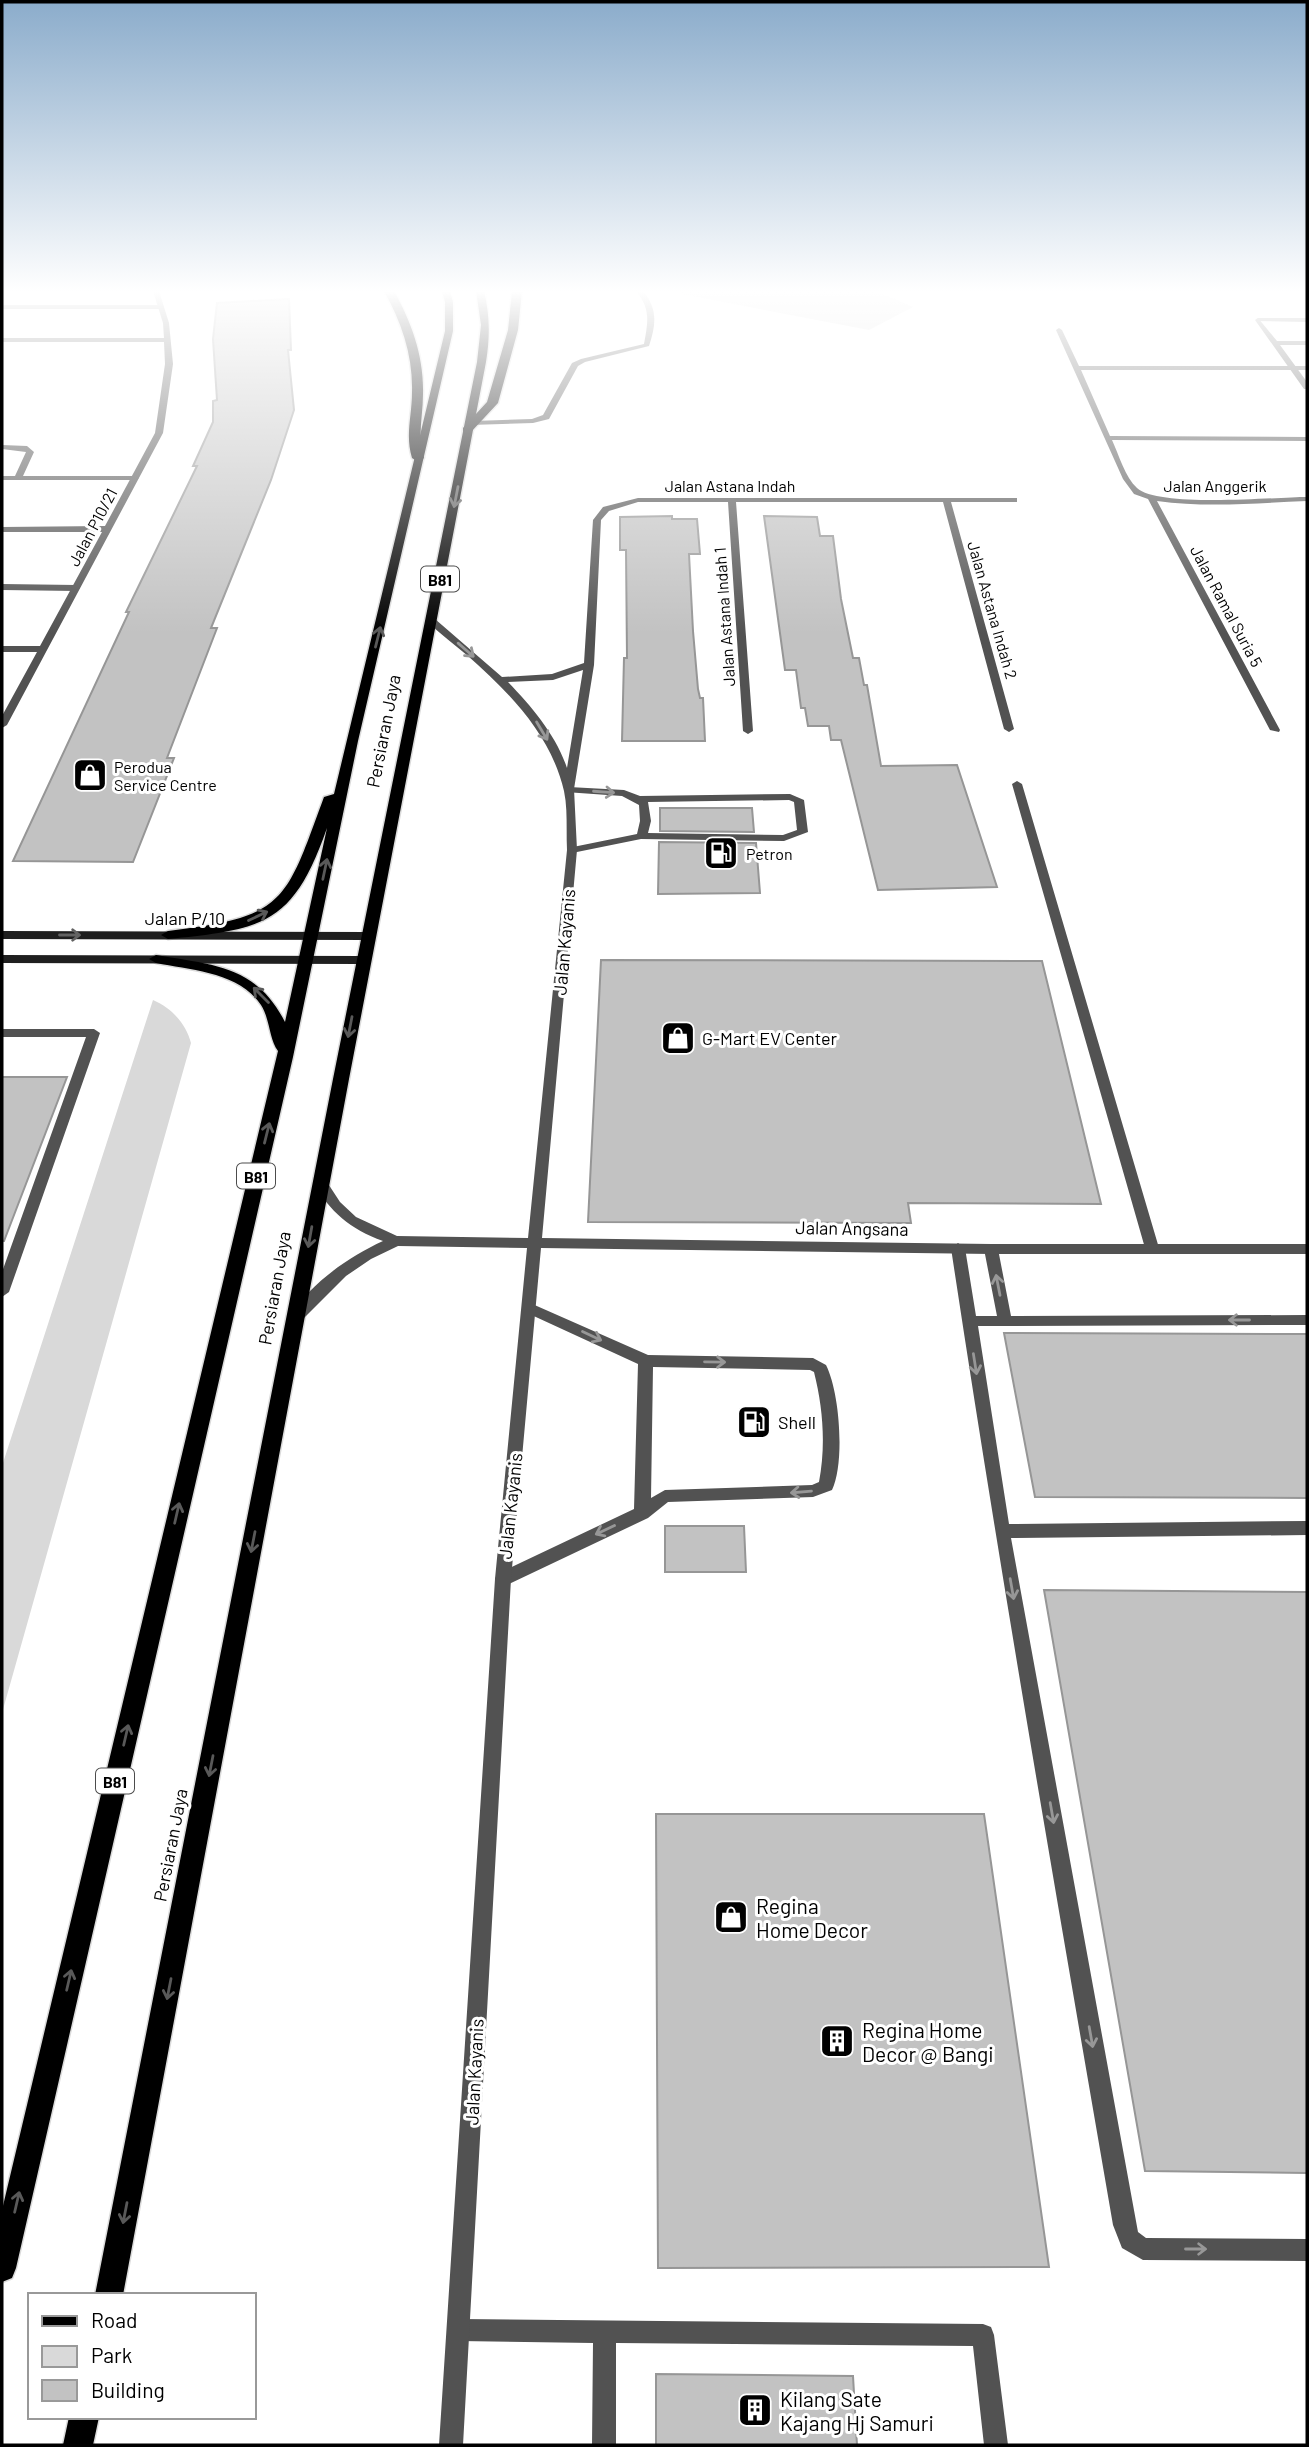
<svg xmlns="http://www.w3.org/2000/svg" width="1309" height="2447" font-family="Barlow,sans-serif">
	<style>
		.green { fill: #d9d9d9 }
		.building { fill: #c2c2c2; stroke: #969696; stroke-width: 2 }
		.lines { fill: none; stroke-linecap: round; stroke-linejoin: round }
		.primary-casing { stroke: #dbdbdb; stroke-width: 3 }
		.highway-casing { stroke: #dbdbdb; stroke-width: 3 }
		.lane { fill: #525252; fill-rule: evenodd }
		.street { fill: #525252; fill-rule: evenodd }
		.secondary { fill: #1f1f1f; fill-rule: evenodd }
		.primary { fill: #000; fill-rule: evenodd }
		.highway { fill: #000; fill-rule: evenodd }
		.oneway { stroke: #595959 }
		.oneway2 { stroke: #979797 }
		.oneway3 { stroke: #626262 }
		.labels { text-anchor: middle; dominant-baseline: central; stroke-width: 6; stroke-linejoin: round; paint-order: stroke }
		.far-street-label { font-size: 16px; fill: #000; stroke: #fff }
		.shield { fill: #fff; stroke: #4c4c4c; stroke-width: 2 }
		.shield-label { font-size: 16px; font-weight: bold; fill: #000 }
		.far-poi-label { font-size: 16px; fill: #000; stroke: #fff; text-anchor: start }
		.street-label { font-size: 18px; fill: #000; stroke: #fff }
		.poi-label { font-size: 18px; fill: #000; stroke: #fff; text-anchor: start }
		.near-poi-label { font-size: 21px; fill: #000; stroke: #fff; text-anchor: start }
	</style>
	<rect width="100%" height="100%" fill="#fff"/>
	<!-- green -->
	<path class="green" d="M666 291H876L913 307 869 330Z
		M153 1000C172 1008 186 1024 191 1043L2 1713V1466Z"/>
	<!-- building -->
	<path class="building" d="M289 299 291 350H288L294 410 271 480 211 628H217L167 758H174L133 862 13 861 129 612H126L197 466H193L213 422V401L217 400 213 339 217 303Z
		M672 516V519H697L700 554H689L693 631 698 689 700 698H703L705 741H622L624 658H627L626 550H620V517Z
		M764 516 817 517 820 536H833L841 599 853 658H859L864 685H867L881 766 957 765 997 887 878 890 841 740H831L829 726H808L805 708H801L796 670H785Z
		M660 808H752L754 832 660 831Z
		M659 842 756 843 760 893 658 894Z
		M601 960 1042 961 1101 1204 908 1203 911 1223 588 1222Z
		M2 1077H67L4 1241H2Z
		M1004 1333 1307 1334V1498L1035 1497Z
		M665 1526H744L746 1572H665Z
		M1044 1590 1307 1592V2173L1145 2171Z
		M656 1814H984L1049 2267 658 2268Z
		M656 2374 853 2376 857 2445H656Z"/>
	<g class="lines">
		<!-- primary casing -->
		<g class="primary-casing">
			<path id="primary" d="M442 291H450L453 302V331L358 741 293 1057 16 2268 12 2278 2 2282V2210L278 1051C269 1039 270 1019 261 1005 239 972 191 970 156 963L149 959 156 955C213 965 256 965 285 1022L327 828C293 925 264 929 168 939L161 935 168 931C286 917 285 903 324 797L334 794 445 331V302Z
				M476 291H484C490 315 490 337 486 362L349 1079 123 2295H95L333 1079 477 362 481 325Z
				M69 2417H99L93 2445H63Z"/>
		</g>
		<!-- highway casing -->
		<g class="highway-casing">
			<path id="highway" d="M384 291H394C412 323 424 357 423 394 423 417 417 435 424 458L418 462 412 458C405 435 412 416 412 392 413 356 402 323 384 291Z
				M512 291H522L518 330 498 403 471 432H463V428L487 402 508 330Z"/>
		</g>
		<!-- lane -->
		<path class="lane" d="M636 291H643C658 309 656 325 649 346L585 362 578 366 549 419 533 423 470 425V421H473L532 419 543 415 572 363 581 359 644 344C648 322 651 309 636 291Z
			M2 305H161L164 307 161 309H2Z
			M1258 318 1277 341H1307V345H1280L1307 382V389H1304L1255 320Z
			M2 445 27 446 34 452 23 476H135L139 478 135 480H2V476H15L26 452 2 449Z
			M2 584 76 585 80 588 76 591 2 590Z
			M1017 781 1022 784 1159 1248 1157 1251 1152 1253 1145 1248 1012 784Z
			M569 787 624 790 640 796 790 794 804 800 808 832 784 841 641 839 572 853 568 852V848L637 834 640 821 639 805 622 796 565 792V788ZM789 800 794 802 797 830 783 835 648 833 651 821 648 802Z
			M2 1029H94L100 1033 9 1292 2 1297V1272L86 1037H2Z
			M958 1243 965 1248 976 1316H997L984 1249 991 1244 998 1249 1011 1316 1307 1315V1325L978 1326 1009 1524 1307 1521V1535L1011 1538 1138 2232 1146 2238 1307 2239V2261L1143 2260 1122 2248 1113 2225C1057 1900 1000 1573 951 1248Z
			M530 1303 648 1355 813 1358 826 1365C840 1393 845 1463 832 1490L813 1497 668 1502 648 1518 509 1584 503 1586 497 1584 495 1579 497 1574 634 1509 638 1364 525 1312 523 1308 525 1304ZM653 1367 810 1370 814 1372C823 1408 826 1445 819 1482L812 1485 665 1490 651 1498Z
			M459 2319 983 2324 991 2327 994 2335 1008 2445H984L973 2346 616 2343V2445H592L593 2343 459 2341 451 2338 448 2330 451 2322Z"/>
		<!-- street -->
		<path class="street" d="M153 291H159L169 323 173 364 163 433 7 725 2 728V716L37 652H2V646H40L102 532H2V527L105 526 155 433 165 364 164 342H2V338H164L163 323Z
			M1258 318H1307V322L1256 321Z
			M1059 328 1062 330 1079 366H1307V370H1081L1110 436 1307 437V441L1112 440C1119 455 1125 477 1137 488 1159 508 1275 497 1307 497V501C1258 503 1207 508 1157 501L1280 730 1279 732 1270 730 1148 499 1134 494 1123 479 1056 330Z
			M638 498H1017V502H951L1014 729 1009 732 1004 729 943 502H736L753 731 748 734 743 731 728 502H638L609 511 601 520 594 665 574 789 577 850 542 1238 991 1244H1307V1254H991L541 1248 511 1579 463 2445H439L495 1579 527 1248 398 1246 371 1259 346 1276 301 1321H291L289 1317C310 1284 348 1257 383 1241 350 1229 330 1212 313 1182L315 1179H325L340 1202 356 1217 397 1236 528 1238 567 850C566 830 568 810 564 791 551 735 510 693 468 656 455 645 440 634 427 621L435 619 502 677 552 674 584 663 593 520 603 507ZM583 670 567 768C556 735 532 707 508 682L553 680Z"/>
		<!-- secondary -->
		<path class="secondary" d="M2 931 369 932 375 936 369 940 2 939Z
			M2 955 363 956 369 960 363 964 2 963Z"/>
		<!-- primary -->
		<use href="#primary" class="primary"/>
		<!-- highway -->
		<use href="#highway" class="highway"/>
	</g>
	<!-- one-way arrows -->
	<defs><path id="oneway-shaft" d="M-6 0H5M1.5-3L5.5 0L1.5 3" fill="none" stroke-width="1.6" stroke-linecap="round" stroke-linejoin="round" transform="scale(1.75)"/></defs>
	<g class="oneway">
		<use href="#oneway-shaft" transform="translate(456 497) rotate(101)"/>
		<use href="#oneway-shaft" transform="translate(378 637) rotate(-76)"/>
		<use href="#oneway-shaft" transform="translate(325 869) rotate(-78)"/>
		<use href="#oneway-shaft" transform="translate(258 916) rotate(-25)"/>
		<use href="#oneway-shaft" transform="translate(261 995) rotate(-135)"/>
		<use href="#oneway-shaft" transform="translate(350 1027) rotate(101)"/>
		<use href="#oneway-shaft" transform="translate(267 1133) rotate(-76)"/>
		<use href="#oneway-shaft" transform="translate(310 1237) rotate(100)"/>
		<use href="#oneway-shaft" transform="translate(177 1513) rotate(-77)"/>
		<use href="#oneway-shaft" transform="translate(253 1542) rotate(101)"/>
		<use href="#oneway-shaft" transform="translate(126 1735) rotate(-77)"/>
		<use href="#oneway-shaft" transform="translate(211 1766) rotate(101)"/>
		<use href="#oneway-shaft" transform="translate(69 1980) rotate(-77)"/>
		<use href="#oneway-shaft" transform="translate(169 1989) rotate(101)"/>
		<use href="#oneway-shaft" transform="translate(17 2202) rotate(-77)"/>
		<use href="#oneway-shaft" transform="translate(125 2213) rotate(101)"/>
	</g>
	<g class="oneway2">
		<use href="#oneway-shaft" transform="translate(466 650) rotate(41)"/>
		<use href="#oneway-shaft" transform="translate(542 731) rotate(59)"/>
		<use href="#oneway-shaft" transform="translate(604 792) rotate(4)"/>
		<use href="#oneway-shaft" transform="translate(998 1285) rotate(-101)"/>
		<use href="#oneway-shaft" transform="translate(1239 1320) rotate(180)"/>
		<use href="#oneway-shaft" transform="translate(592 1336) rotate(25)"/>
		<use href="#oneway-shaft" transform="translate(715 1362) rotate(1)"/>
		<use href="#oneway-shaft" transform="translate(975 1364) rotate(81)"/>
		<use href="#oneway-shaft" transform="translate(801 1492) rotate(175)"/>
		<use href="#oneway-shaft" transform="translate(605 1530) rotate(155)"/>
		<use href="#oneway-shaft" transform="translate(1012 1589) rotate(80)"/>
		<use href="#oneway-shaft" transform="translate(1052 1813) rotate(80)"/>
		<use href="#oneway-shaft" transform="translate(1091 2037) rotate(80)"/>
		<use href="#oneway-shaft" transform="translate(1196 2249)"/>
	</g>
	<use class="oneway3" href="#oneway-shaft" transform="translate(70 935)"/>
	<!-- sky -->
	<linearGradient id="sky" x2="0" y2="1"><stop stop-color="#8baccb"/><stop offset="0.46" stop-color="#fff"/><stop offset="1" stop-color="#fff" stop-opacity="0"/></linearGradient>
	<rect width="1309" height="634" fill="url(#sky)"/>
	<!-- icons -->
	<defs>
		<g id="shop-square" transform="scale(1.75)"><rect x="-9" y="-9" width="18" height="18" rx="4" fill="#000" stroke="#fff"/><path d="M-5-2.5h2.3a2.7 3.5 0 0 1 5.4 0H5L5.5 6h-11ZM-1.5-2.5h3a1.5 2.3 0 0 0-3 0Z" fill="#fff"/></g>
		<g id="fuel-square" transform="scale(1.75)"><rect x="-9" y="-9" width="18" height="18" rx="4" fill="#000" stroke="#fff"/><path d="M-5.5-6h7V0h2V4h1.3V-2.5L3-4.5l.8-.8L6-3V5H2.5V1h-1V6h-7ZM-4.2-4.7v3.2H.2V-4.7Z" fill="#fff"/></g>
		<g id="building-square" transform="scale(1.75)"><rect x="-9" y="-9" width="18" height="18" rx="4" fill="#000" stroke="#fff"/><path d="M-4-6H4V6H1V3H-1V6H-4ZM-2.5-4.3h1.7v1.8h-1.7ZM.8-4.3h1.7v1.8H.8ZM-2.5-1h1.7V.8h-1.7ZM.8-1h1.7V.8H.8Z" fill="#fff"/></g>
	</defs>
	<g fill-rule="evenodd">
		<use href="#shop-square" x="90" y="775"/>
		<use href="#fuel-square" x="721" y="853"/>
		<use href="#shop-square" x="678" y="1038"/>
		<use href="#fuel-square" x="754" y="1422"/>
		<use href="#shop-square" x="731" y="1917"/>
		<use href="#building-square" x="837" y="2041"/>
		<use href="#building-square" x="755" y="2410"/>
	</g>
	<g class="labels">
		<!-- far-street labels -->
		<g class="far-street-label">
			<text x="730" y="485">Jalan Astana Indah</text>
			<text x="1215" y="485">Jalan Anggerik</text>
			<text transform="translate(92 527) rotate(-62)">Jalan P10/21</text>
			<text transform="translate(1227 606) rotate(62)">Jalan Ramal Suria 5</text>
			<text transform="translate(993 610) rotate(74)">Jalan Astana Indah 2</text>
			<text transform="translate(724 617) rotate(-94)">Jalan Astana Indah 1</text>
		</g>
		<!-- shield labels -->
		<g class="shield">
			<rect x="421" y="566.5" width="38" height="25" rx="5"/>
			<rect x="237" y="1163.5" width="38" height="25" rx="5"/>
			<rect x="96" y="1768.5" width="38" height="25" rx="5"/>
		</g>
		<g class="shield-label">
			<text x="440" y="579">B81</text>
			<text x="256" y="1176">B81</text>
			<text x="115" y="1781">B81</text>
		</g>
		<!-- far-poi labels -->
		<g class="far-poi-label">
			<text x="114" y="766">Perodua<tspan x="114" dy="18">Service Centre</tspan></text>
			<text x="746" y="853">Petron</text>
		</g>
		<!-- street labels -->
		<g class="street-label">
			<text transform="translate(383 731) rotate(-79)">Persiaran Jaya</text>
			<text x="185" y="918">Jalan P/10</text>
			<text transform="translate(564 942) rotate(-85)">Jalan Kayanis</text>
			<text transform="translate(852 1228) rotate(1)">Jalan Angsana</text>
			<text transform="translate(274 1288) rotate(-80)">Persiaran Jaya</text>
			<text transform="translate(510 1506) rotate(-84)">Jalan Kayanis</text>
			<text transform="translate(170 1845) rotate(-79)">Persiaran Jaya</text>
			<text transform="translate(474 2072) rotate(-87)">Jalan Kayanis</text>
		</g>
		<!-- poi labels -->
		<g class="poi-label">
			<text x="702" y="1038">G-Mart EV Center</text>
			<text x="778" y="1422">Shell</text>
		</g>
		<!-- near-poi labels -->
		<g class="near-poi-label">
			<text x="756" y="1905">Regina<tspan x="756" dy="24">Home Decor</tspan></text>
			<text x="862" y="2029">Regina Home<tspan x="862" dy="24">Decor @ Bangi</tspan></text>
			<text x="780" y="2398">Kilang Sate<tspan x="780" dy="24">Kajang Hj Samuri</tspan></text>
		</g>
	</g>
	<!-- border -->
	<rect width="1309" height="2447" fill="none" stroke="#000000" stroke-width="7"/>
	<!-- legend -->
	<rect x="28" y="2293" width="228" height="126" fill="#ffffff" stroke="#999999" stroke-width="2"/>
	<rect x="42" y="2316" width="35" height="10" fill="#000000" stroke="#999999" stroke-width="2"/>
	<text x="91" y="2328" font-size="21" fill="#000000">Road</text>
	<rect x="42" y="2346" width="35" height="21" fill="#d9d9d9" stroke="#999999" stroke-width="2"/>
	<text x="91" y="2363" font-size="21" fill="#000000">Park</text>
	<rect x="42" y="2380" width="35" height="21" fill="#c2c2c2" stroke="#999999" stroke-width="2"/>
	<text x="91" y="2398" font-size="21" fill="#000000">Building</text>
</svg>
